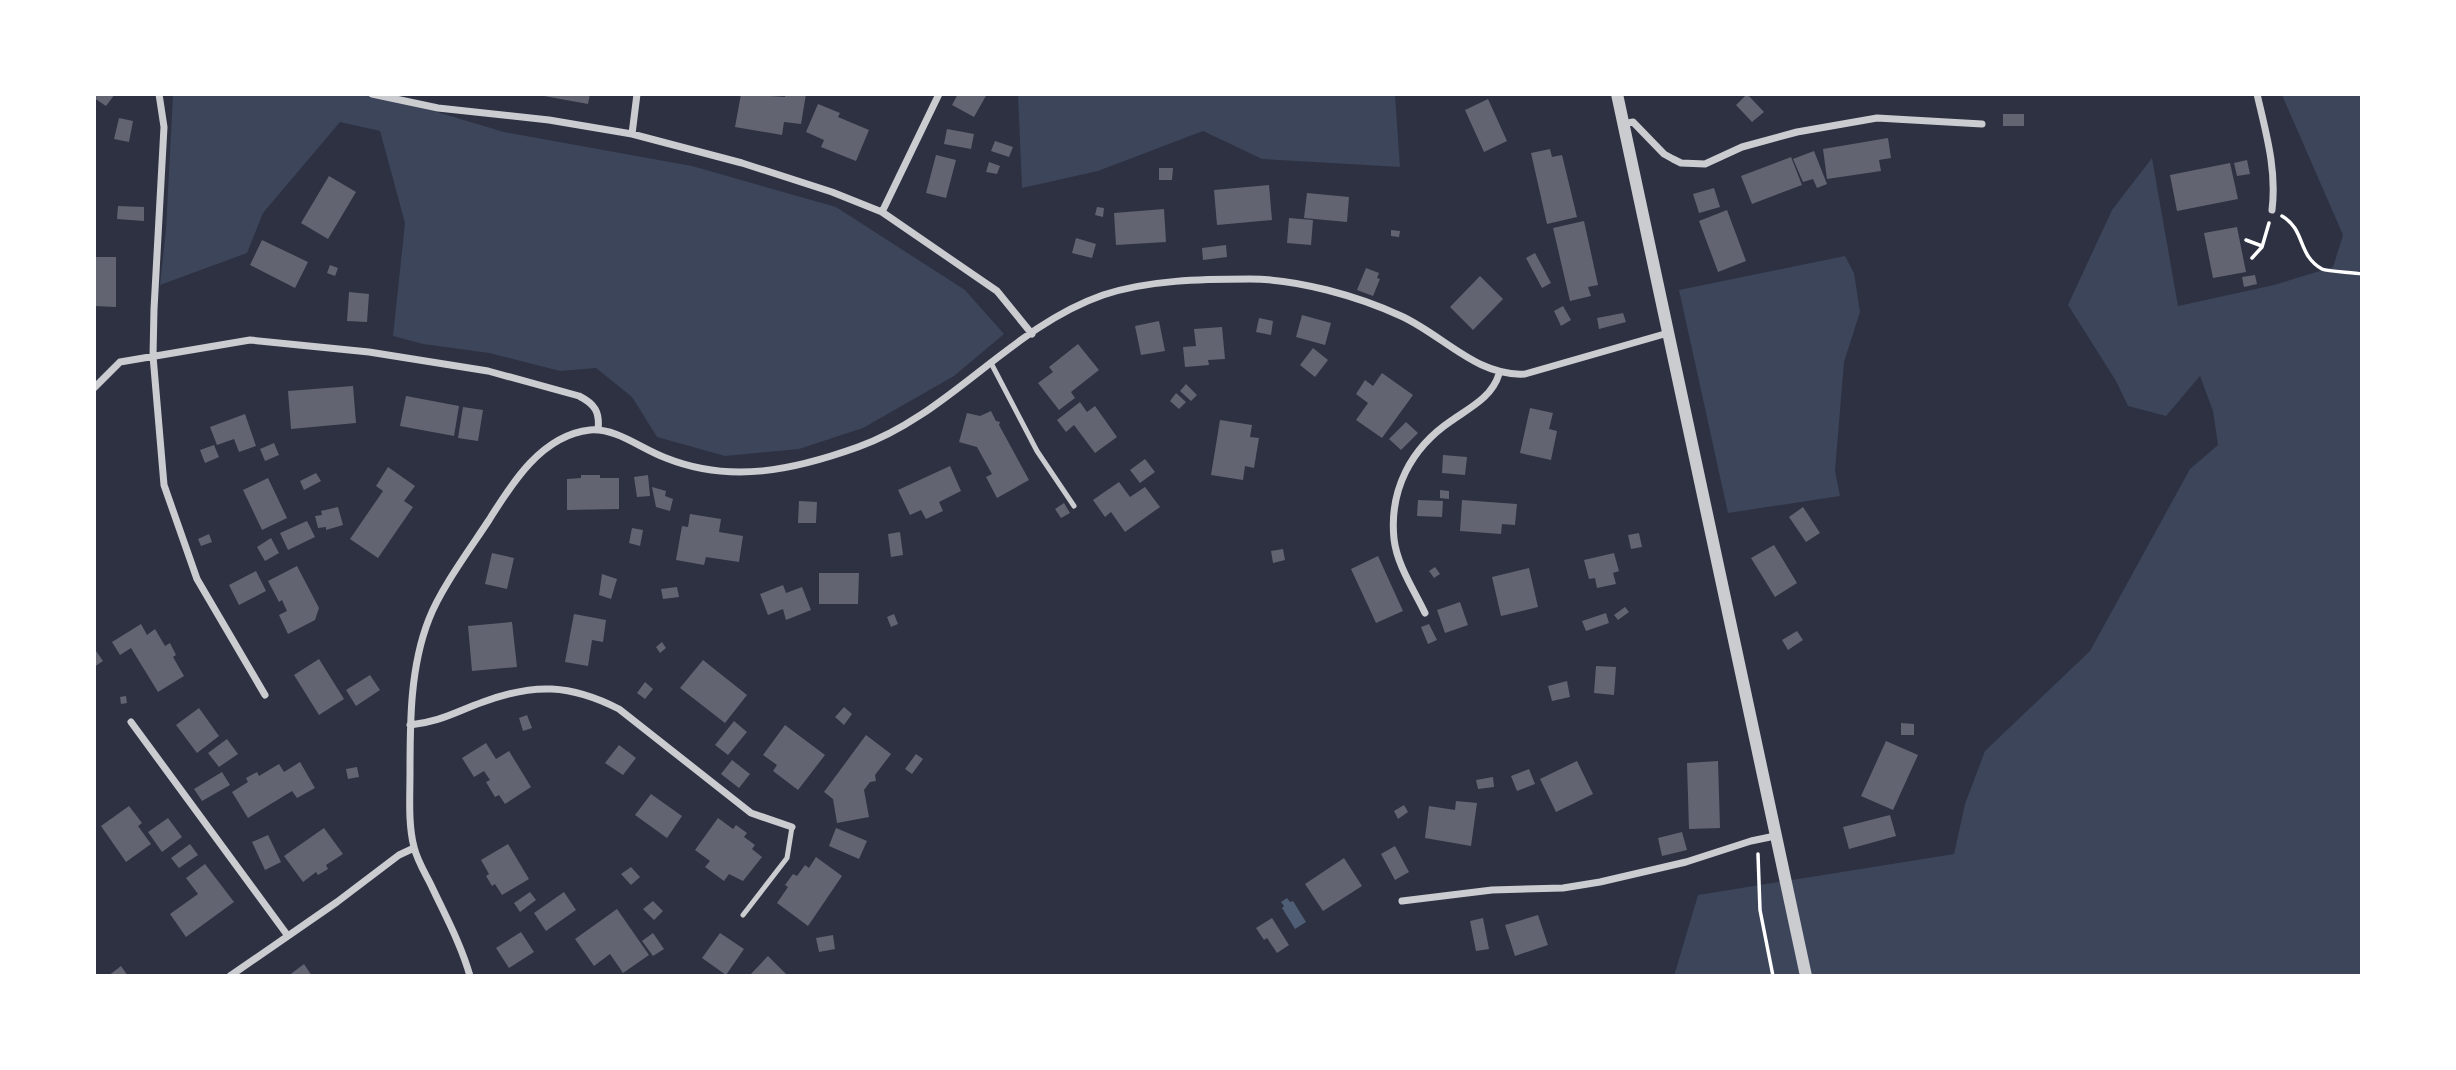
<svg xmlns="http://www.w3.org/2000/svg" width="2456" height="1070" font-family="'IBM Plex Sans',sans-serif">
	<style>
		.green { fill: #3c4559 }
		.water { fill: #4f5d75 }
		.building { fill: #626471 }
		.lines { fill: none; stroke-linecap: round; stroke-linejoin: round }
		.path { stroke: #fff; stroke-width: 3.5 }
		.service { stroke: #caccd0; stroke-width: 5 }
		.minor { stroke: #caccd0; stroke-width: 7 }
		.tertiary { stroke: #caccd0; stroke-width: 12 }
	</style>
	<rect width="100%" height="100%" fill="#2d3142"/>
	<!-- green -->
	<path class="green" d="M377 94 504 132 692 166 836 207 965 290 1004 334 954 376 863 428 799 449 725 456 657 437 632 397 596 368 560 371 489 353 423 344 393 336 405 223 380 131 340 122 263 213 247 253 160 285 166 229 173 95Z
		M1018 95H1395L1400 167 1262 159 1203 131 1098 171 1022 188Z
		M2282 95H2361V975L1674 976 1698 895 1954 854 1965 804 1985 751 2090 651 2190 469 2218 445 2213 411 2200 376 2166 416 2128 406 2116 381 2068 305 2112 210 2152 158 2178 306 2274 285 2333 267 2343 235Z
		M1845 256 1854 273 1860 312 1844 362 1835 471 1840 496 1728 513 1679 290Z"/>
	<!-- water -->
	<path class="water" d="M1287 898 1290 902 1293 901 1306 922 1295 929 1282 908 1284 906 1281 902Z"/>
	<!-- building -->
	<path class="building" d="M94 94H115L106 106 94 98Z
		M533 94H590L588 104Z
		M741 94 785 97V94H806L801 124 784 122 782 135 735 127Z
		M958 94H987L974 117 952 105Z
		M1747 94 1764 112 1752 122 1736 105Z
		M1488 99 1507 141 1484 152 1465 110Z
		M818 104 840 113 838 117 869 130 856 161 821 147 824 140 806 132Z
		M2003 114H2024V126H2003Z
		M119 118 133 121 129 142 114 139Z
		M947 129 974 134 971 149 944 144Z
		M1888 138 1891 158 1879 160 1881 171 1827 179 1823 149Z
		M995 141 1013 147 1009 157 991 151Z
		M1550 149 1552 157 1562 155 1577 217 1547 224 1531 153Z
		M1814 151 1827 184 1817 188 1813 179 1803 182 1793 159Z
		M936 155 956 160 946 198 926 193Z
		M1791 157 1802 185 1752 204 1741 176Z
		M2247 160 2250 174 2237 176 2234 163Z
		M989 162 1000 166 997 174 986 172Z
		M2230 163 2238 199 2177 211 2170 175Z
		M1159 168H1173L1172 180H1159Z
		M329 176 356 192 328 239 301 223Z
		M1269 185 1272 220 1217 225 1214 190Z
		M1714 188 1720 207 1699 213 1693 194Z
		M1307 193 1349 197 1347 222 1304 218Z
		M118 206 144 207V221L117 219Z
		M1097 207 1104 208 1103 217 1095 215Z
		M1164 209 1166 242 1116 245 1114 213Z
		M1727 210 1746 261 1718 272 1699 221Z
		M1289 218 1313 220 1311 245 1287 243Z
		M1584 221 1598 285 1588 287 1591 296 1570 301 1553 228Z
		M2237 227 2246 272 2213 278 2204 233Z
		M1391 230 1400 231 1399 237 1391 236Z
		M1076 238 1096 244 1092 258 1072 253Z
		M262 240 308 262 295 288 250 265Z
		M1226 245 1227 257 1203 260 1202 248Z
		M1535 253 1551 283 1542 288 1526 258Z
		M94 257H116V307L94 306Z
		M330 265 338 268 335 276 327 273Z
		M1366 268 1379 273 1377 278 1380 279 1373 296 1357 290Z
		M2255 275 2257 284 2244 287 2242 277Z
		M1480 276 1503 299 1473 330 1450 307Z
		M349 292 369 294 367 322 347 321Z
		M1563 306 1571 320 1561 326 1554 311Z
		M1623 313 1626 322 1599 329 1597 318Z
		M1302 315 1331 323 1325 345 1296 337Z
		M1259 318 1273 321 1271 335 1256 332Z
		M1159 321 1165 351 1141 355 1135 326Z
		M1222 327 1225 359 1208 360 1209 365 1185 367 1183 347 1196 346 1194 329Z
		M1078 344 1099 370 1071 392 1075 398 1059 410 1038 383 1053 372 1049 367Z
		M1313 348 1328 360 1315 377 1300 365Z
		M1382 373 1413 395 1382 438 1356 420 1368 403 1356 394 1365 380 1373 386Z
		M1186 384 1197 395 1191 401 1180 391Z
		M353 386 356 423 291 429 288 391Z
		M1176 393 1186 402 1179 409 1170 401Z
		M406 396 459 406 454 436 400 426Z
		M1080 402 1087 412 1095 406 1117 437 1095 453 1074 425 1066 432 1057 420Z
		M463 407 483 410 478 441 458 438Z
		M1530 408 1553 413 1549 429 1557 431 1551 460 1520 453Z
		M991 411 996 421 1000 422 999 425 1029 480 997 498 986 477 992 474 977 447 959 442 967 413 980 416Z
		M245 414 256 446 239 452 234 439 217 445 210 427Z
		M1220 420 1252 425 1250 437 1259 438 1254 468 1245 466 1243 480 1211 475Z
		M1406 422 1418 433 1401 450 1389 439Z
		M274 443 279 455 265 461 260 449Z
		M214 445 219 457 205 463 200 450Z
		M1443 455 1467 457 1465 475 1442 473Z
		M1145 459 1155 472 1140 483 1130 470Z
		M950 466 961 491 939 502 943 511 926 519 921 510 910 515 898 490Z
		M388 467 415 486 404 501 413 507 378 558 350 539 383 491 376 486Z
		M316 473 321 481 304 490 300 481Z
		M581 475H600V478H619V509L567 510V479L581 478Z
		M648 475 650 496 637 497 634 477Z
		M268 478 287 518 262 530 243 490Z
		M1119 482 1130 497 1145 487 1160 507 1125 532 1111 512 1105 517 1093 500Z
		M652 487 666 491 665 496 673 499 670 511 656 507Z
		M1440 490 1449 491V499L1440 498Z
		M1418 500 1443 501 1442 517 1417 516Z
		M1462 500 1517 504 1515 525 1502 524 1501 534 1460 531Z
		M799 501 817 502 816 523H798Z
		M1064 503 1070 513 1061 518 1055 509Z
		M338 507 343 525 326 530V527L318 528 315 516 322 515 321 511Z
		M1803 507 1820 533 1806 542 1789 517Z
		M690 514 721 519 719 532 743 536 739 562 706 557 704 565 676 560 682 526 688 527Z
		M307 521 315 537 288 550 280 533Z
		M632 528 643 530 640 546 629 543Z
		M900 532 903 555 891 557 888 534Z
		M1639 533 1642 547 1631 549 1628 535Z
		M209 534 212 542 201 546 198 539Z
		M271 538 279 553 265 561 257 547Z
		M1774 545 1797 583 1775 597 1751 558Z
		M1283 549 1285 560 1273 563 1271 551Z
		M492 553 514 558 507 589 485 584Z
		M1614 553 1619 571 1613 573 1616 584 1597 588 1595 578 1589 579 1584 560Z
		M1378 556 1403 611 1376 623 1351 569Z
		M297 566 319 608 315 620 288 634 279 615 287 611 282 600 279 602 268 581Z
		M1435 567 1440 574 1434 578 1429 571Z
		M1529 568 1538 607 1501 616 1492 577Z
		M256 571 266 591 239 605 229 585Z
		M819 573H859L858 604H819Z
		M602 574 617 579 611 599 599 595Z
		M783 585 786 593 802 587 811 610 786 620 783 609 768 615 760 594Z
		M677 587 679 597 663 599 661 589Z
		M1460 602 1468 625 1445 633 1437 610Z
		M1625 607 1629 612 1618 620 1614 615Z
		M1606 613 1609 623 1586 631 1582 621Z
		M574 614 606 620 603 642 592 640 588 666 565 662Z
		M894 614 898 624 891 627 887 617Z
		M512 622 517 667 472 671 468 626Z
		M141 624 147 635 155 629 165 646 170 643 176 655 173 657 184 676 158 692 131 648 120 655 112 642Z
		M1429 624 1437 640 1428 644 1421 627Z
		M1797 631 1803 640 1788 650 1782 640Z
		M662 642 666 648 660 653 656 647Z
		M94 648 103 661 94 667Z
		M319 659 344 699 319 715 294 675Z
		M703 660 747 695 725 723 680 688Z
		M1596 666 1616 667 1614 695 1594 693Z
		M370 675 380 690 356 706 346 690Z
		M1567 681 1570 697 1552 701 1548 686Z
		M645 682 653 689 645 699 637 693Z
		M126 696 127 703 121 704 120 697Z
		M844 707 852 714 844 725 835 717Z
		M199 708 219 736 197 753 176 725Z
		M527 715 532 728 523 731 519 718Z
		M734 721 747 732 728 755 715 745Z
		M1901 723 1914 724V735H1901Z
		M785 725 825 755 798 790 773 771 777 765 763 755Z
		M866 735 891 754 875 775 876 781 870 782 864 790 869 817 837 823 833 799 824 792Z
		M227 739 238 754 219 767 208 753Z
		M1886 741 1918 755 1893 810 1861 796Z
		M486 743 496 759 509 751 531 787 505 804 499 795 495 797 486 782 490 780 484 771 474 777 462 758Z
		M619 745 636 758 623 775 605 763Z
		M916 754 923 759 912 774 905 769Z
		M732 760 750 774 739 788 721 774Z
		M1577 761 1593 794 1556 812 1540 779Z
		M1718 761 1720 828 1689 829 1687 763Z
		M300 762 315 788 297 798 292 791 248 818 232 792 248 782 246 778 257 772 259 776 279 764 284 772Z
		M357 767 359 777 348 779 346 769Z
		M1529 769 1535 784 1517 791 1511 776Z
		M222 772 230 785 202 801 194 789Z
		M1493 777 1494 787 1478 789 1476 780Z
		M651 794 682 816 667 838 635 815Z
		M1456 801 1477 803 1471 846 1425 838 1429 806 1455 810Z
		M1404 805 1408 812 1398 819 1394 811Z
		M129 806 142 823 138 826 151 844 126 862 101 826Z
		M1890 815 1896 836 1849 849 1843 827Z
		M168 818 182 837 162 852 148 832Z
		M718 818 733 829 736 825 747 833 744 837 755 845 752 849 762 857 743 881 729 874 724 881 705 867 710 861 695 850Z
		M324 828 343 854 326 865 328 869 318 875 316 872 303 882 284 856Z
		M836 828 867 841 859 859 829 846Z
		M1682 832 1687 850 1662 856 1658 838Z
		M268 835 281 862 265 870 252 842Z
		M190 844 198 855 179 868 171 858Z
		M508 844 529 879 502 895 495 884 492 886 486 876 489 874 481 860Z
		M1395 846 1409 872 1395 880 1381 854Z
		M816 857 842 876 808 926 777 903 788 887 785 885 793 874 797 876 805 865 809 868Z
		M1344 858 1362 886 1323 911 1305 884Z
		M205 864 234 902 186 937 170 914 198 894 186 878Z
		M631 867 640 877 631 885 621 874Z
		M530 892 536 900 520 912 514 903Z
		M564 892 576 910 546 931 534 913Z
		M653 901 663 911 654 920 643 909Z
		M617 909 649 955 623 973 610 954 594 966 575 939Z
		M1538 915 1548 945 1515 956 1505 925Z
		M1272 918 1289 945 1277 953 1267 938 1264 940 1256 928Z
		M1483 918 1489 949 1476 951 1470 921Z
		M521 932 534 952 509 968 496 948Z
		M653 933 664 949 653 956 642 941Z
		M720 933 744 949 726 975 702 958Z
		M833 935 835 949 819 952 816 938Z
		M768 956 788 976H749Z
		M304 964 312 976H288Z
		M121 966 128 976H108Z"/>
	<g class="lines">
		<!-- path -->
		<path class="path" d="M2282 216C2306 230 2297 255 2322 269 2329 272 2352 272 2362 274
			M2246 240 2262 246
			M2252 258 2262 247 2269 223
			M1758 854 1760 910 1773 976"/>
		<!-- service -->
		<path class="service" d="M991 363 1037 451 1074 506
			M743 915 787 858 792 827"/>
		<!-- minor -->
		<path class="minor" d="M159 94 164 127 154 309 153 356 164 485 197 579 265 695
			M372 94 438 108 549 120 632 134 742 163 832 192 882 212 997 291 1032 334
			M2257 94C2266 133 2277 170 2272 210
			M1623 124 1633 122 1664 154 1673 159 1681 163 1705 164 1742 147 1797 132 1877 118 1982 124
			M632 134 637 94
			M882 212 939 94
			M94 388 120 362 250 340 369 352 488 371 579 396C595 404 600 412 598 430
			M1425 613C1414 590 1397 565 1394 539 1389 490 1411 448 1451 421 1471 407 1492 397 1499 374
			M131 722 288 936
			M410 725C440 722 455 712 483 702 534 683 570 684 619 709L751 813 792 827
			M1402 901 1492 890 1563 888 1600 882 1686 862 1751 841 1775 836
			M230 976 337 902 399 855 414 848
			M470 976C461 944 445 915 431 885 425 873 417 860 414 847 408 824 410 797 410 773 410 722 410 667 429 619 441 588 470 549 489 520 512 483 542 435 590 430 617 428 641 449 666 458 731 484 794 470 858 447 949 415 1011 327 1103 295 1148 280 1202 279 1250 279 1297 279 1358 296 1401 316 1443 335 1477 377 1525 374L1668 333"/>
		<!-- tertiary -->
		<path class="tertiary" d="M1617 94 1806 976"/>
	</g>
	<!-- border -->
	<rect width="2456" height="1070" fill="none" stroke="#ffffff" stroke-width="192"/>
</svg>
